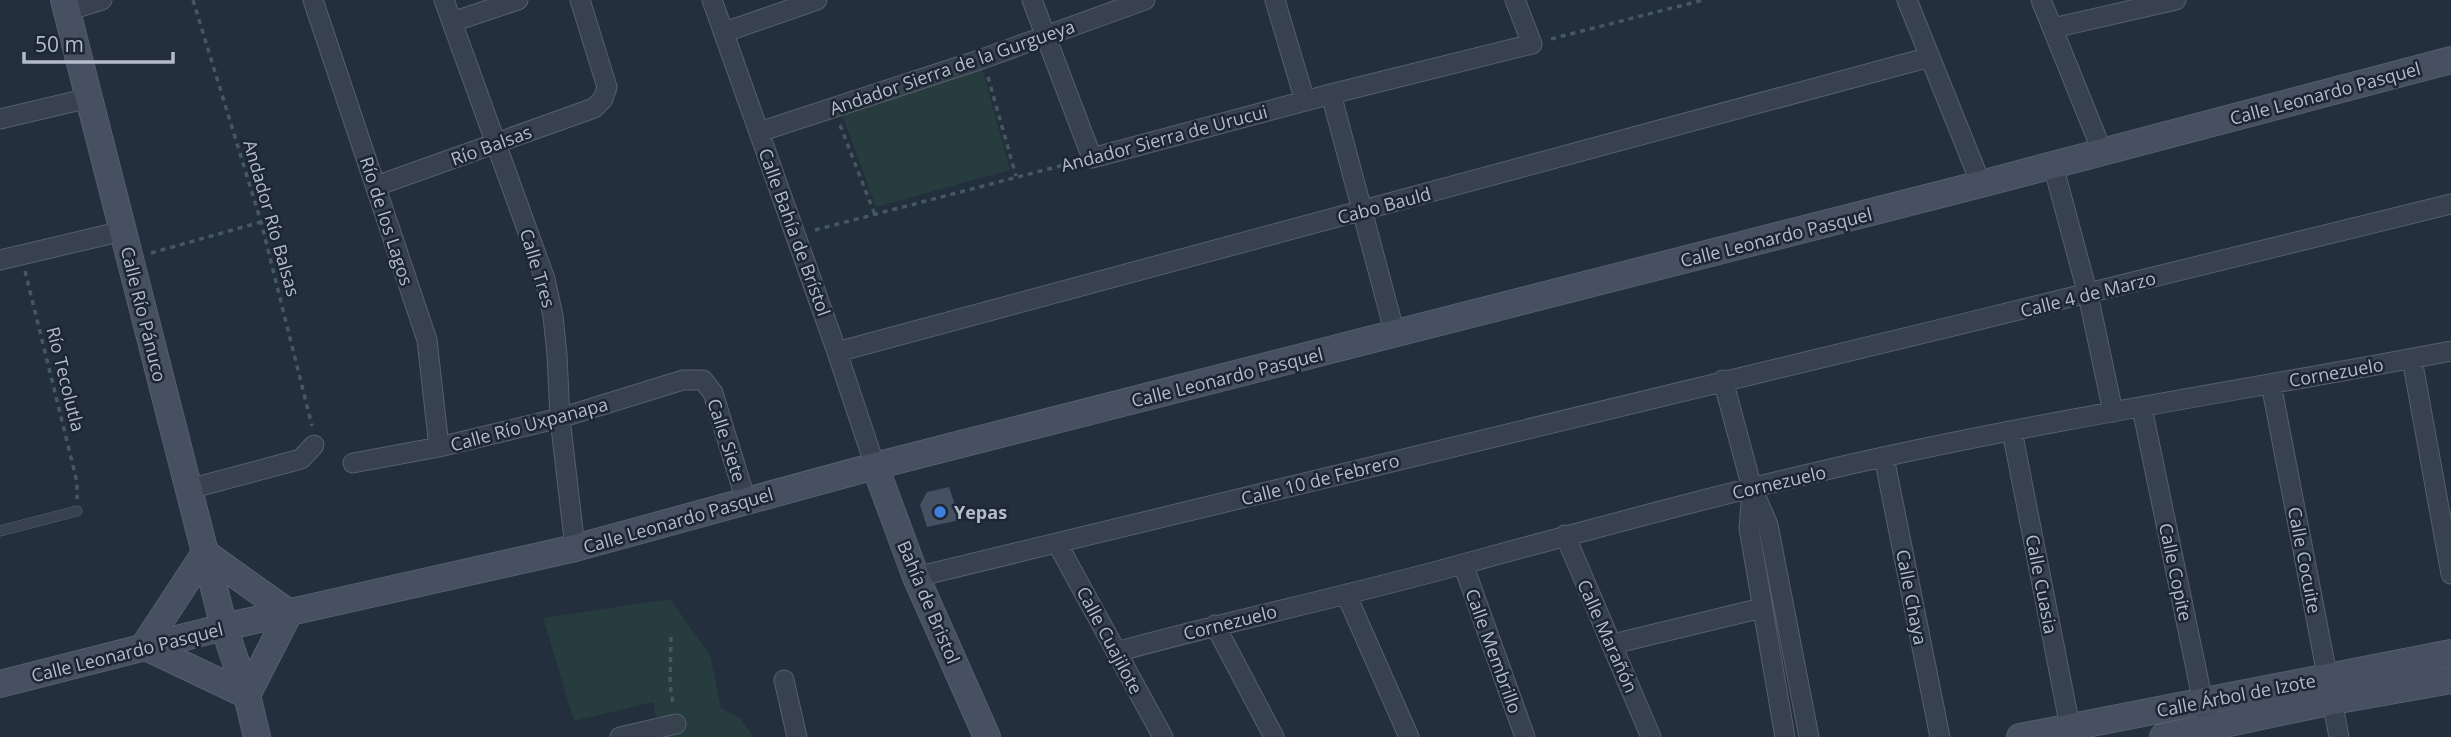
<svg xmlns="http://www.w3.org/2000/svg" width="2451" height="737" font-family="'Open Sans',sans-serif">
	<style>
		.green { fill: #263c3f }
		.building { fill: #455162 }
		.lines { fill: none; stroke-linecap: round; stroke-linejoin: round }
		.lane-casing { stroke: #565f6c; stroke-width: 11 }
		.street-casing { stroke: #565f6c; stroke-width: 21 }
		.secondary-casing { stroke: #565f6c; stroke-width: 28 }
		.path { stroke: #44595c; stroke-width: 3.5; stroke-dasharray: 5 5; stroke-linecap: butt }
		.lane { stroke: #38414e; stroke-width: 10 }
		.street { stroke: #38414e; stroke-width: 19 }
		.secondary { stroke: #465061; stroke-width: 26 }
		.shop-dot { fill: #3f7fe0; stroke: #1d2633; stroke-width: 2.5 }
		.labels { text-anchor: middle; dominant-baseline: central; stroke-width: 5; stroke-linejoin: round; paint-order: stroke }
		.street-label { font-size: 18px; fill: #b4bcc9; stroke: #1d2633 }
		.poi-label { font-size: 18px; font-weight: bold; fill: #b4bcc9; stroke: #1d2633; text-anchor: start }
	</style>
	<rect width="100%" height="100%" fill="#242f3e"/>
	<!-- green -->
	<path class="green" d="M981 65 1010 170 876 207 840 109Z
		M670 599 710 655 721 708 740 718 753 737H660L653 702 574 721 543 618Z"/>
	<!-- building -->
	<path class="building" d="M949 487 960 520 927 527 920 505 927 492Z"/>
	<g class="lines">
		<!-- lane casing -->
		<g class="lane-casing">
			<path id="lane" d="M0 531 77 511"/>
		</g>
		<!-- street casing -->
		<g class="street-casing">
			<path id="street" d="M313 0 427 340 439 447
				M444 0 545 279 553 316 557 355 560 418 575 548
				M712 0 837 352 875 466
				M1032 0 1092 158 1331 94 1532 44 1515 0
				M1275 0 1305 101
				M1907 0 1981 184
				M2041 0 2102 151
				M67 11 102 0
				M452 22 518 0
				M2053 28 2176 0
				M725 32 817 0
				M1331 94 1395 334
				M0 119 89 98
				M759 132 982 59 1145 0
				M2053 165 2088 295 2113 412
				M376 186 594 108 603 99 607 87 580 0
				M0 260 123 231
				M837 352 1930 57
				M2412 359 2451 574
				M1723 380 1752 488 1768 525 1809 737
				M2271 384 2339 737
				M2142 408 2205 712
				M2012 431 2072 737
				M1884 457 1940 737
				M353 463 439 447 560 418 683 380H703L713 393 746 501
				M189 489 301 459 314 445
				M1752 492 1749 528 1785 737
				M1565 535 1651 737
				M1057 543 1163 737
				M1463 564 1525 737
				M916 577C1428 452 1940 331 2451 204
				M1346 594 1409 737
				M1215 625 1274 737
				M1613 644 1762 608
				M1116 652C1232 620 1348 596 1463 564 1603 526 1742 488 1883 457 2071 416 2262 387 2451 351
				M784 680 797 737
				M620 737 676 724"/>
		</g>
		<!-- secondary casing -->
		<g class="secondary-casing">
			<path id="secondary" d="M64 0 224 627 247 695 257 737
				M875 466 916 577 987 737
				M205 553 289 613 247 695 144 646Z
				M0 684 224 627 575 548 875 466 1981 184 2451 60
				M2020 737 2451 653
				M2163 737 2333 701 2451 680"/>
		</g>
		<!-- path -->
		<path class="path" d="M193 0 261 222 312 426
			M1551 39 1703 0
			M988 77 1016 176
			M840 125 875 215
			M815 230 1075 162
			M151 253 261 222
			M25 271 77 482V499
			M671 637 670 684 673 704"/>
		<!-- lane -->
		<use href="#lane" class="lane"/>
		<!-- street -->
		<use href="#street" class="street"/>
		<!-- secondary -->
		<use href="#secondary" class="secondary"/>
	</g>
	<!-- markers -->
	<circle class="shop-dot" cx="940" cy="512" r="7"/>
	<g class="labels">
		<!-- street labels -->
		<g class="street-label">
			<text transform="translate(952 67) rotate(-19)">Andador Sierra de la Gurgueya</text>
			<text transform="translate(2325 93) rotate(-15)">Calle Leonardo Pasquel</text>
			<text transform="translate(1164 138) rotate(-15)">Andador Sierra de Urucui</text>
			<text transform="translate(491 145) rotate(-20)">Río Balsas</text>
			<text transform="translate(1384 205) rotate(-15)">Cabo Bauld</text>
			<text transform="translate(272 218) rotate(74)">Andador Río Balsas</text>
			<text transform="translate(387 221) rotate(72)">Río de los Lagos</text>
			<text transform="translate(795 232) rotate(70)">Calle Bahía de Brístol</text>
			<text transform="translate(1776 237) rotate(-14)">Calle Leonardo Pasquel</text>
			<text transform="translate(538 268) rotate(73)">Calle Tres</text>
			<text transform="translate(2088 294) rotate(-14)">Calle 4 de Marzo</text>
			<text transform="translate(144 314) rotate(76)">Calle Río Pánuco</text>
			<text transform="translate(2336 372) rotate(-10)">Cornezuelo</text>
			<text transform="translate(1227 377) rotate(-14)">Calle Leonardo Pasquel</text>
			<text transform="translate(66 379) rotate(76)">Río Tecolutla</text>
			<text transform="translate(529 424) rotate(-15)">Calle Río Uxpanapa</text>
			<text transform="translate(727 440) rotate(72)">Calle Siete</text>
			<text transform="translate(1320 479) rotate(-14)">Calle 10 de Febrero</text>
			<text transform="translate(1779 482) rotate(-13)">Cornezuelo</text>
			<text transform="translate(678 520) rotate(-16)">Calle Leonardo Pasquel</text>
			<text transform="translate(2305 560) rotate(79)">Calle Cocuite</text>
			<text transform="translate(2176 572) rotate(78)">Calle Copite</text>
			<text transform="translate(2042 584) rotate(79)">Calle Cuasia</text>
			<text transform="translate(1912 597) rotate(79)">Calle Chaya</text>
			<text transform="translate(929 602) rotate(67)">Bahía de Bristol</text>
			<text transform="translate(1230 622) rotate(-14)">Cornezuelo</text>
			<text transform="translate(1608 636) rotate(66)">Calle Marañón</text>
			<text transform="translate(1110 640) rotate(62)">Calle Cuajilote</text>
			<text transform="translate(1494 651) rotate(70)">Calle Membrillo</text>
			<text transform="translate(127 652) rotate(-14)">Calle Leonardo Pasquel</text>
			<text transform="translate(2236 695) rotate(-11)">Calle Árbol de Izote</text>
		</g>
		<!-- poi labels -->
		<g class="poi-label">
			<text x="954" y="512">Yepas</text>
		</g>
	</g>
	<!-- scale -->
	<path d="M24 52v10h149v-10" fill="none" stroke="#b4bcc9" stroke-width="3.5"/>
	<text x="35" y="52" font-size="21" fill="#b4bcc9" stroke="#1d2633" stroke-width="5" paint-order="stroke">50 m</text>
</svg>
